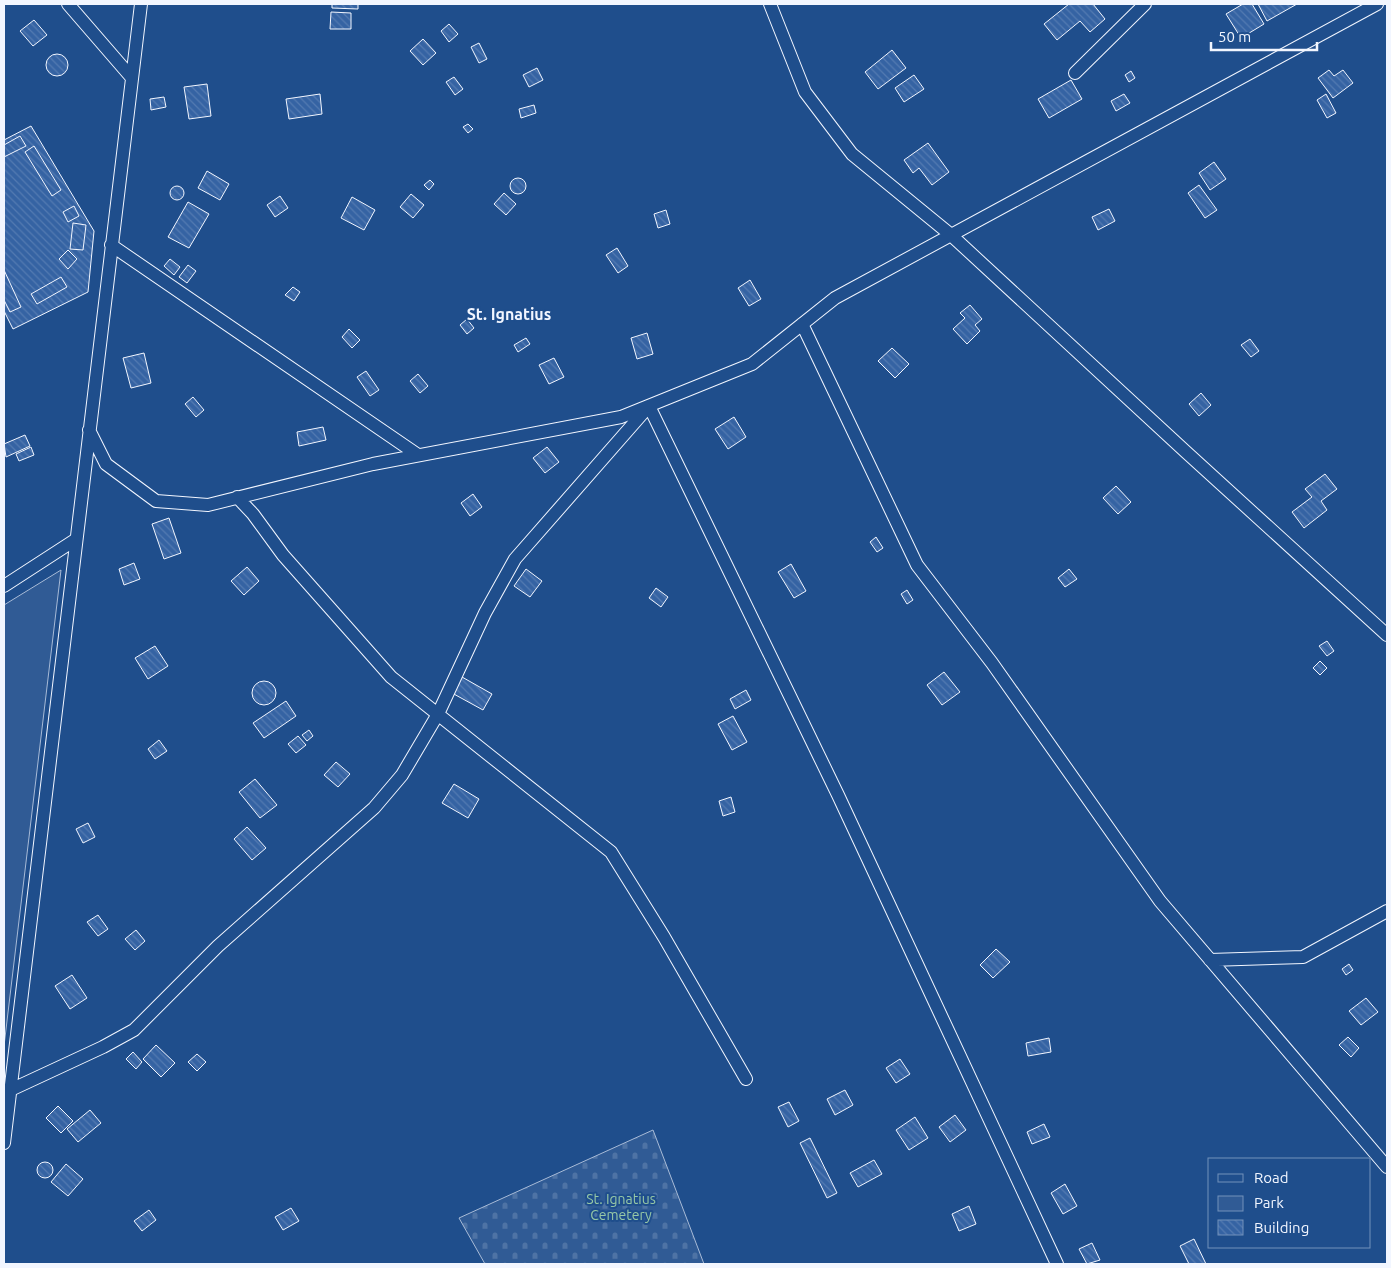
<svg xmlns="http://www.w3.org/2000/svg" width="1391" height="1268" font-family="Ubuntu,sans-serif">
	<style>
		.green { fill: #305b95; stroke: #a8bbd7 }
		.cemetery { fill: url(#cemetery-stones); stroke: #a8bbd7 }
		.building { fill: url(#building-back-hatch); stroke: #f2f6ff }
		.lines { fill: none; stroke-linecap: round; stroke-linejoin: round }
		.street-casing { stroke: #f2f6ff; stroke-width: 14 }
		.street { stroke: #1f4e8c; stroke-width: 12 }
		.labels { text-anchor: middle; dominant-baseline: central; stroke-width: 4; stroke-linejoin: round; paint-order: stroke }
		.park-label { font-size: 14px; fill: #97c8a6; stroke: #1f4e8c }
		.quarter-label { font-size: 16px; font-weight: bold; fill: #f2f6ff; stroke: #1f4e8c }
	</style>
	<defs>
		<pattern id="cemetery-stones" width="16" height="16" patternUnits="userSpaceOnUse" patternTransform="scale(1.25)"><rect width="16" height="16" fill="#305b95"/><path d="M2 7V4a2 2 0 0 1 4 0v3zM10 15v-3a2 2 0 0 1 4 0v3z" fill="#4e73a5"/></pattern>
		<pattern id="building-back-hatch" width="6" height="6" patternUnits="userSpaceOnUse" patternTransform="scale(1.25)"><rect width="6" height="6" fill="#3563a3"/><path d="M-1 5l2 2M0 0l6 6M5-1l2 2" fill="none" stroke="#537ab1"/></pattern>
	</defs>
	<rect width="100%" height="100%" fill="#1f4e8c"/>
	<!-- green -->
	<path class="green" d="M61 570 4 1046V605Z"/>
	<!-- cemetery -->
	<path class="cemetery" d="M653 1130 704 1264H485L459 1218Z"/>
	<!-- building -->
	<path class="building" d="M332 4H358V9L332 8Z
		M1069 4H1093L1105 19 1090 32 1080 21 1057 40 1044 24Z
		M1243 4H1252L1264 24 1241 38 1226 14Z
		M1258 4H1297L1267 21Z
		M331 12 351 13V29H330Z
		M34 20 47 35 33 46 20 31Z
		M449 24 458 34 449 42 441 31Z
		M423 39 436 53 423 65 410 51Z
		M479 43 487 59 479 63 471 47Z
		M892 50 906 68 878 89 865 72Z
		M46 65a11 11 0 1 1 22 0a11 11 0 1 1-22 0Z
		M537 68 543 80 529 87 523 75Z
		M1329 70 1334 76 1343 70 1353 83 1333 98 1318 78Z
		M1131 71 1135 78 1129 82 1125 75Z
		M914 75 924 89 904 102 895 88Z
		M454 77 463 89 455 95 446 82Z
		M1071 80 1082 99 1049 118 1038 99Z
		M207 84 211 116 189 119 184 87Z
		M320 94 322 114 289 119 286 99Z
		M1124 94 1130 103 1116 111 1111 101Z
		M1326 94 1336 113 1327 118 1317 100Z
		M164 97 166 107 151 110 150 99Z
		M534 105 536 113 521 118 519 109Z
		M468 124 473 129 468 133 463 127Z
		M31 126 94 231 88 292 13 329 4 311V140Z
		M20 136 26 146 4 157V145Z
		M928 143 949 172 932 185 919 168 913 173 904 160Z
		M34 146 61 190 52 196 25 152Z
		M1214 162 1226 179 1210 190 1199 173Z
		M207 171 229 184 220 200 198 188Z
		M510 186a8 8 0 1 1 16 0a8 8 0 1 1-16 0Z
		M430 180 434 184 429 190 424 185Z
		M1199 185 1217 210 1205 218 1188 193Z
		M170 193a7 7 0 1 1 14 0a7 7 0 1 1-14 0Z
		M504 193 516 204 506 215 494 204Z
		M411 194 424 205 413 218 400 207Z
		M280 196 288 208 275 217 267 205Z
		M352 197 375 210 364 230 341 218Z
		M188 202 209 214 189 248 168 237Z
		M74 206 79 216 68 222 63 212Z
		M1109 209 1115 221 1098 230 1092 217Z
		M666 210 670 224 658 228 654 214Z
		M73 223 86 225 83 250 70 249Z
		M617 248 628 266 618 273 606 255Z
		M68 250 77 259 68 269 59 259Z
		M170 259 180 267 174 275 164 266Z
		M188 265 196 271 187 283 179 277Z
		M4 270 21 307 10 312 4 300Z
		M61 277 67 287 37 304 31 294Z
		M750 280 761 299 749 306 738 288Z
		M293 287 300 292 294 301 285 295Z
		M970 305 982 319 975 325 980 331 967 344 953 329 965 318 960 313Z
		M467 319 474 328 467 334 460 325Z
		M349 329 360 340 352 348 342 337Z
		M647 333 653 354 637 359 631 338Z
		M526 338 530 344 518 352 514 345Z
		M1250 339 1259 351 1251 357 1241 345Z
		M892 348 909 364 895 378 878 361Z
		M144 353 151 383 131 388 123 358Z
		M554 358 564 377 549 384 539 365Z
		M366 371 379 390 370 396 357 377Z
		M418 374 428 386 420 393 410 381Z
		M1201 393 1211 405 1199 416 1189 404Z
		M193 397 204 410 196 417 185 404Z
		M734 417 746 437 728 449 715 429Z
		M323 427 326 440 299 446 297 432Z
		M25 435 30 446 6 457 4 444Z
		M31 447 34 455 19 461 16 454Z
		M547 447 559 462 545 473 533 458Z
		M1325 474 1337 489 1321 501 1327 510 1304 528 1292 512 1312 497 1305 489Z
		M1116 486 1131 502 1118 514 1103 498Z
		M473 494 482 507 470 516 461 503Z
		M169 518 181 553 164 559 152 524Z
		M876 537 883 548 877 552 870 542Z
		M134 563 140 579 124 585 119 569Z
		M791 564 806 591 794 598 778 572Z
		M247 567 259 581 244 595 231 581Z
		M526 569 542 581 530 597 514 586Z
		M1069 569 1077 579 1065 587 1058 578Z
		M656 588 668 597 661 607 649 598Z
		M907 590 913 600 907 604 901 594Z
		M1327 641 1334 651 1327 656 1319 646Z
		M155 646 168 666 148 679 135 658Z
		M1320 661 1327 668 1320 675 1313 668Z
		M944 672 960 692 942 705 927 685Z
		M462 677 492 694 483 710 452 693Z
		M252 693a12 12 0 1 1 24 0a12 12 0 1 1-24 0Z
		M746 690 751 700 735 709 730 699Z
		M286 701 296 716 264 738 253 723Z
		M733 716 747 742 732 750 718 724Z
		M309 730 313 736 307 741 302 735Z
		M298 736 306 745 296 753 288 744Z
		M159 740 167 751 155 759 148 749Z
		M336 762 350 774 338 787 324 775Z
		M255 779 277 805 260 818 239 792Z
		M454 784 479 799 468 818 442 803Z
		M731 797 735 812 723 816 719 801Z
		M88 823 95 837 83 843 76 829Z
		M247 827 266 848 252 860 234 839Z
		M98 915 108 929 98 936 87 922Z
		M136 930 145 941 135 950 125 939Z
		M996 949 1010 962 993 978 980 965Z
		M1349 964 1353 970 1346 975 1342 969Z
		M72 975 87 998 70 1009 55 986Z
		M1366 998 1378 1012 1361 1025 1349 1011Z
		M1348 1037 1359 1048 1351 1057 1339 1045Z
		M1049 1038 1051 1052 1028 1056 1026 1043Z
		M156 1045 175 1063 161 1077 143 1059Z
		M133 1052 142 1062 136 1069 126 1059Z
		M197 1054 206 1062 197 1071 188 1062Z
		M900 1059 910 1074 896 1083 886 1068Z
		M845 1090 853 1105 835 1115 827 1099Z
		M789 1102 799 1121 788 1127 778 1107Z
		M58 1106 73 1121 61 1133 46 1118Z
		M90 1110 101 1123 78 1142 67 1129Z
		M955 1115 966 1130 950 1142 939 1127Z
		M915 1117 928 1138 909 1150 896 1130Z
		M1044 1124 1050 1137 1032 1144 1027 1132Z
		M810 1138 837 1193 827 1198 800 1143Z
		M874 1160 882 1174 858 1187 850 1173Z
		M37 1170a8 8 0 1 1 16 0a8 8 0 1 1-16 0Z
		M66 1164 83 1179 68 1196 51 1182Z
		M1065 1184 1077 1206 1063 1214 1051 1193Z
		M969 1206 976 1224 959 1231 952 1214Z
		M291 1208 299 1221 283 1230 275 1217Z
		M149 1210 156 1220 142 1231 134 1221Z
		M1194 1239 1206 1264H1189L1180 1246Z
		M1092 1243 1100 1260 1087 1264 1079 1249Z"/>
	<g class="lines">
		<!-- street casing -->
		<g class="street-casing">
			<path id="street" d="M68 4 132 78
				M770 4 805 92 852 154 951 235 1186 452 1387 635
				M1075 73 1145 4
				M111 245 418 455
				M802 324 917 565 992 663 1160 901 1387 1167
				M89 430 106 464 156 501 208 505 373 464 621 417 752 364 835 298 1377 4
				M237 497 253 514 283 555 391 677 611 852 664 937 746 1079
				M4 586 75 540
				M1210 960 1303 957 1387 911
				M4 1093 103 1047 134 1030 218 946 374 808 402 775 438 714 485 613 515 559 649 406 838 795 1057 1264
				M4 1143 141 4"/>
		</g>
		<!-- street -->
		<use href="#street" class="street"/>
	</g>
	<g class="labels">
		<!-- park labels -->
		<g class="park-label">
			<text x="621" y="1199">St. Ignatius<tspan x="621" dy="16">Cemetery</tspan></text>
		</g>
		<!-- quarter labels -->
		<g class="quarter-label">
			<text x="509" y="314">St. Ignatius</text>
		</g>
	</g>
	<!-- border -->
	<rect width="1391" height="1268" fill="none" stroke="#f2f6ff" stroke-width="10"/>
	<!-- legend -->
	<rect x="1208" y="1158" width="162" height="90" fill="#1f4e8c" stroke="#7391ba"/>
	<rect x="1218" y="1174" width="25" height="8" fill="#1f4e8c" stroke="#7391ba"/>
	<text x="1254" y="1183" font-size="15" fill="#f2f6ff">Road</text>
	<rect x="1218" y="1196" width="25" height="15" fill="#305b95" stroke="#7391ba"/>
	<text x="1254" y="1208" font-size="15" fill="#f2f6ff">Park</text>
	<rect x="1218" y="1220" width="25" height="15" fill="url(#building-back-hatch)" stroke="#7391ba"/>
	<text x="1254" y="1233" font-size="15" fill="#f2f6ff">Building</text>
	<!-- scale -->
	<path d="M1211 42v8h106v-8" fill="none" stroke="#f2f6ff" stroke-width="2.5"/>
	<text x="1218" y="42" font-size="15" fill="#f2f6ff" stroke="#1f4e8c" stroke-width="4" paint-order="stroke">50 m</text>
</svg>
